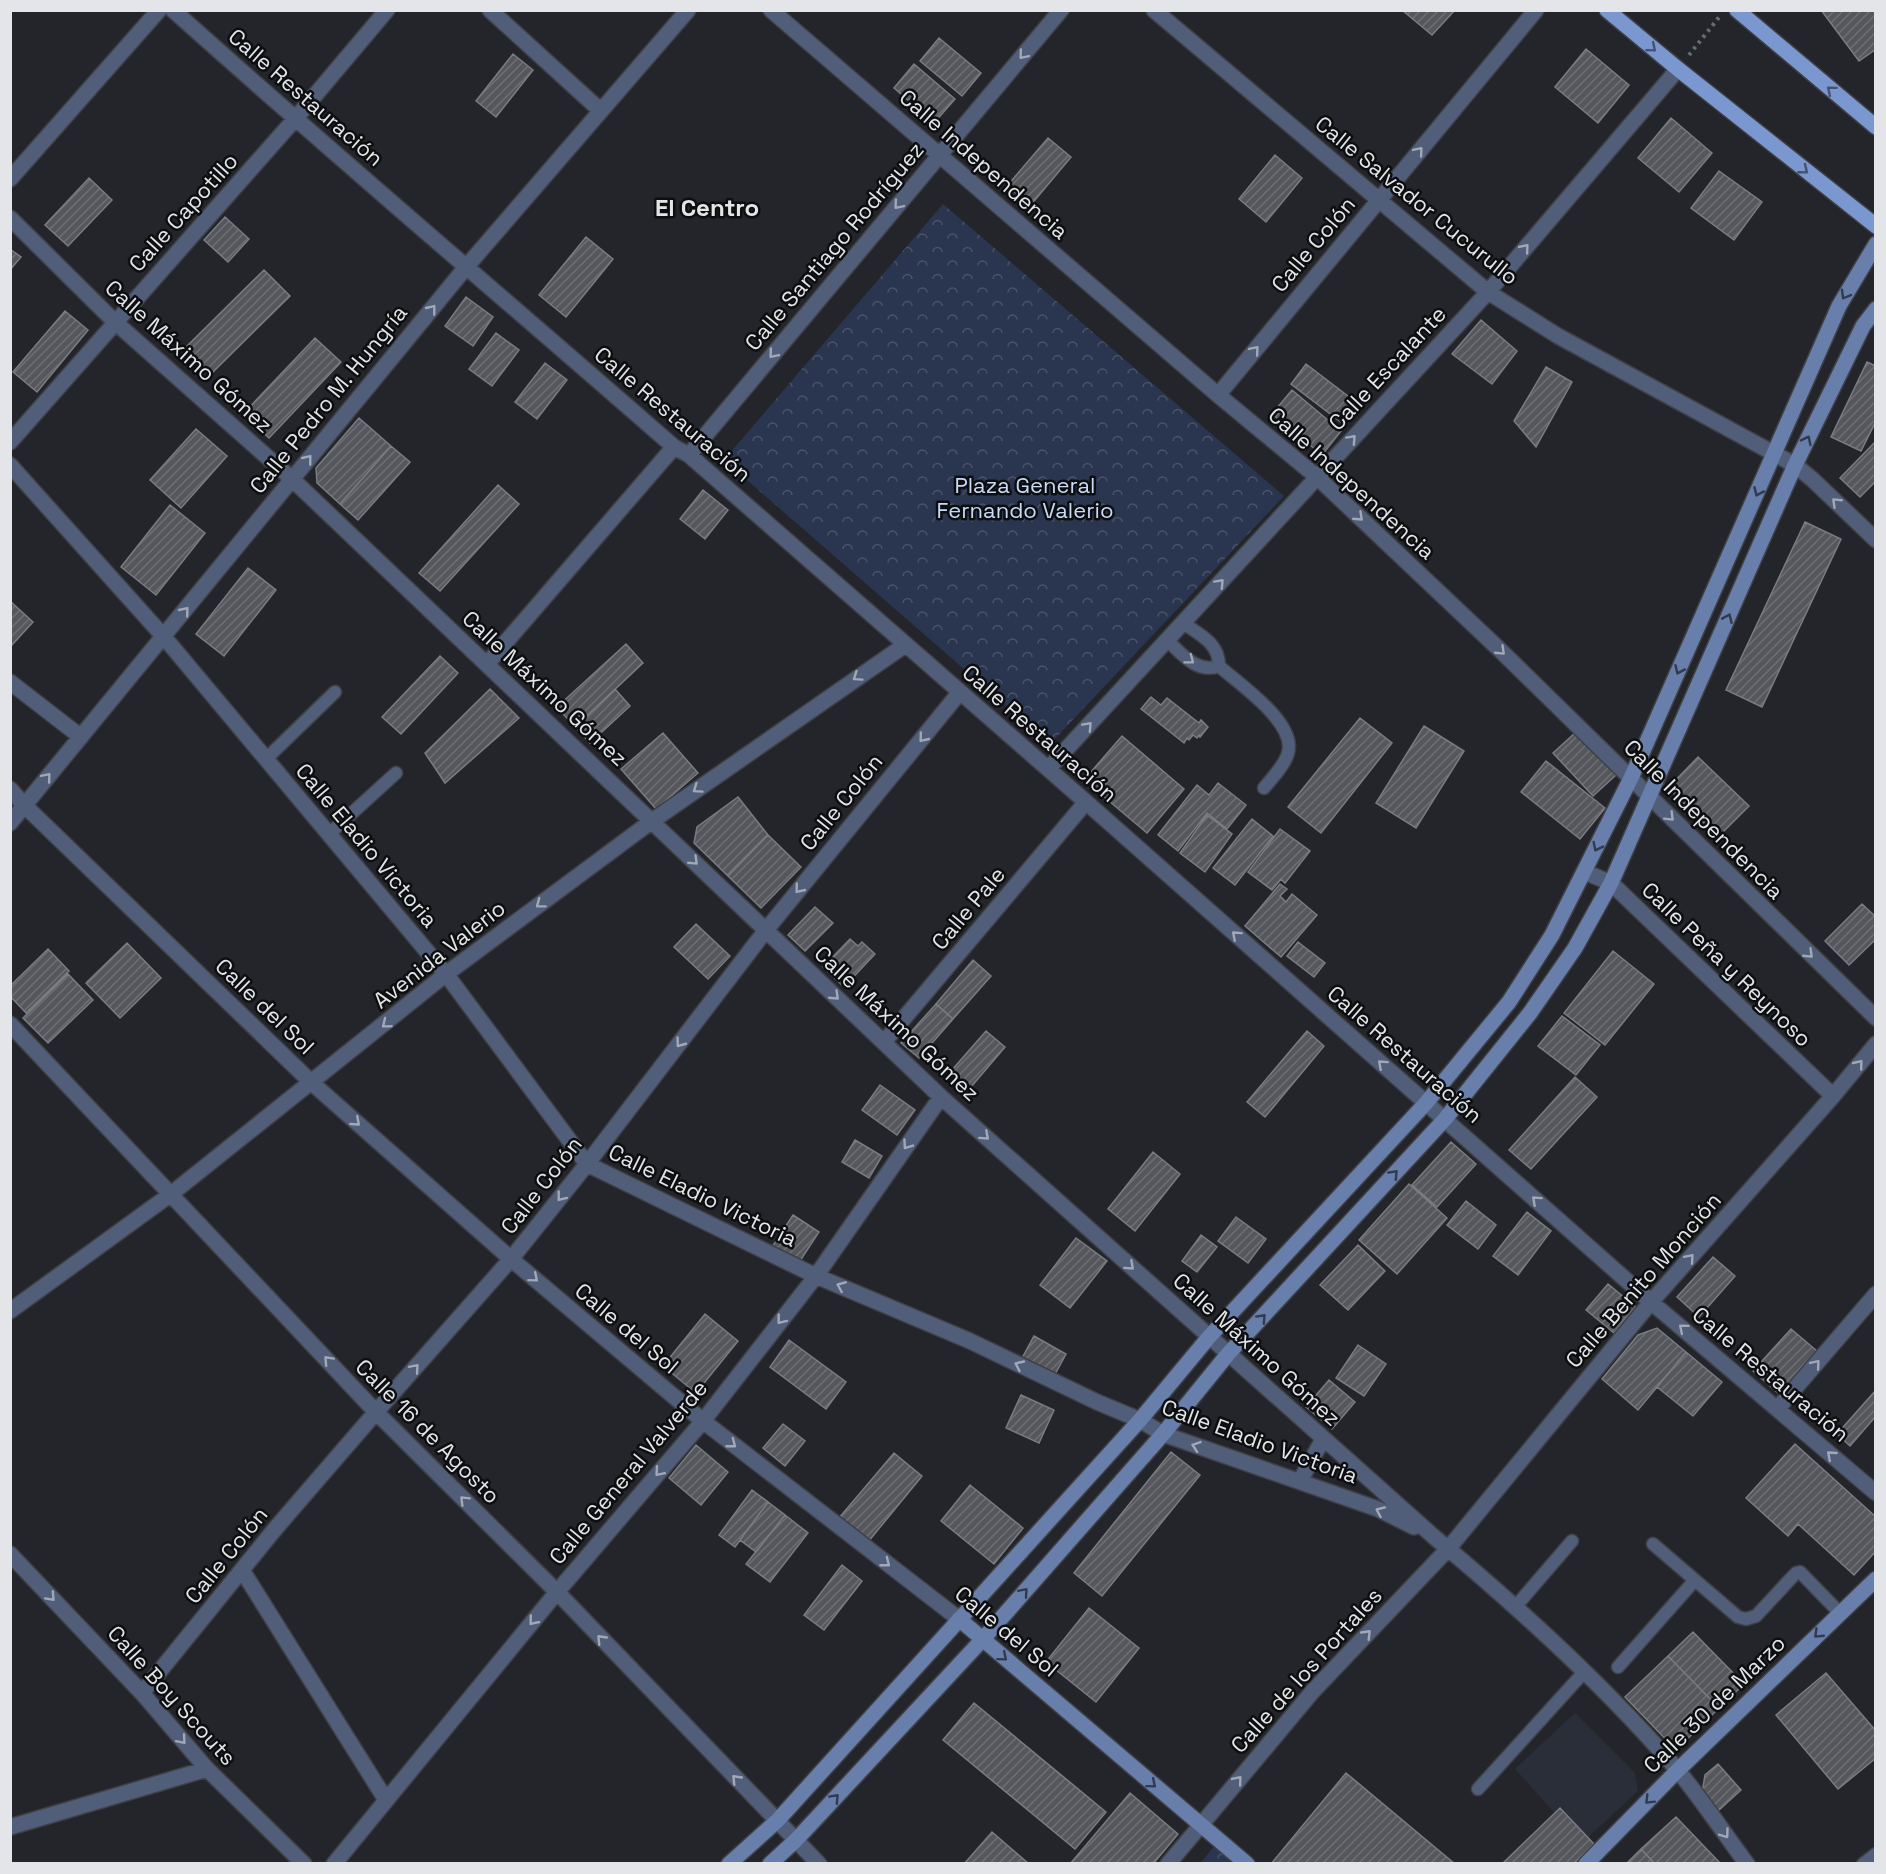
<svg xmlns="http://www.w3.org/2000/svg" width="1886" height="1874" font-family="'Space Grotesk',sans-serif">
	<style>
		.built { fill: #292e38 }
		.forest { fill: url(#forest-crowns) }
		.building { fill: url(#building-hatch); stroke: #7a7c82; stroke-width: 1.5 }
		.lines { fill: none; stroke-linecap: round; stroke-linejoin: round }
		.service-casing { stroke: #3e4045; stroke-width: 15 }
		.pedestrian-casing { stroke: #3e4045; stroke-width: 18 }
		.minor-casing { stroke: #3e4045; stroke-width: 18 }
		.secondary-casing { stroke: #3e4045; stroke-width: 18 }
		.primary-casing { stroke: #3e4045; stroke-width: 18 }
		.path { stroke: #6a6c70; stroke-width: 4; stroke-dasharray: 3 4.5; stroke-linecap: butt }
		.service { stroke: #515e7a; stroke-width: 12 }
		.pedestrian { stroke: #515e7a; stroke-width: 15 }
		.minor { stroke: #515e7a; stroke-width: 15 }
		.secondary { stroke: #687eab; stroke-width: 15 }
		.primary { stroke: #7b97d0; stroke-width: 15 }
		.oneway { stroke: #445270 }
		.oneway2 { stroke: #a1a8b6 }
		.oneway3 { stroke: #313b4e }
		.labels { text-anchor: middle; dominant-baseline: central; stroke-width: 5; stroke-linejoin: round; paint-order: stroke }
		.street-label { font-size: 22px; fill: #e3e5e8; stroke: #0d0e10 }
		.park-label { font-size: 22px; fill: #c9d9f8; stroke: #0d0e10 }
		.neighbourhood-label { font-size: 24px; font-weight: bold; fill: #e3e5e8; stroke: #0d0e10 }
	</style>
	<defs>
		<pattern id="forest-crowns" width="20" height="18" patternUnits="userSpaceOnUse" patternTransform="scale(1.5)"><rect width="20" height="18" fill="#2a364f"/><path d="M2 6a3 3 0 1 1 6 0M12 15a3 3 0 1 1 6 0" fill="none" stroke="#495368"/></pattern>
		<pattern id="building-hatch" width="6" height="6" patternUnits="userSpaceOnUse" patternTransform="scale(1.5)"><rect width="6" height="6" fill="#55575c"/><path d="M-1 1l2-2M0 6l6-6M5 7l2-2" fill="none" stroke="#6d6f73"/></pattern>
	</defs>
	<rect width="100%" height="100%" fill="#23252a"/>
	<!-- built -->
	<path class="built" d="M1575 1713 1635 1773 1638 1791 1582 1843 1515 1769Z"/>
	<!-- forest -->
	<path class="forest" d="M943 204 1284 496 1050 744 724 460Z
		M1215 1845 1237 1864H1200Z"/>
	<!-- building -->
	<path class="building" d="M1402 10H1455L1432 35Z
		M1821 10H1876V49L1859 61Z
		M939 38 981 73 962 96 920 61Z
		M1586 49 1629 85 1598 123 1555 87Z
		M513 54 533 70 496 117 476 101Z
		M914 64 955 99 934 123 894 88Z
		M1671 118 1712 153 1679 192 1638 158Z
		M1048 138 1071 157 1030 206 1007 186Z
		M1275 155 1302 178 1266 222 1239 199Z
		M1719 171 1762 202 1734 240 1691 208Z
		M89 178 112 200 68 246 45 225Z
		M225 217 249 239 228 262 204 240Z
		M586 237 613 259 566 317 539 295Z
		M10 249 21 257 10 270Z
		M264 270 290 296 211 374 185 348Z
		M466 297 493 317 473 346 445 326Z
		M65 311 88 330 37 392 13 372Z
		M1481 320 1517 351 1492 384 1452 354Z
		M496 333 519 350 492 386 469 369Z
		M315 338 341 362 269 438 243 414Z
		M1867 362 1876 366V421L1861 451 1831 437Z
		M545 363 567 380 537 419 515 402Z
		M1306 364 1357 403 1342 423 1291 384Z
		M1546 367 1572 382 1536 447 1514 421Z
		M1292 390 1341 431 1322 455 1272 414Z
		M359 418 391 446 340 504 317 483 316 468Z
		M196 429 227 456 181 508 150 480Z
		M1876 441V481L1860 497 1840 478Z
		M391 446 410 462 358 520 340 504Z
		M498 485 519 504 440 591 419 573Z
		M703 490 728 510 705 539 680 519Z
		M170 505 205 533 156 595 121 567Z
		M1805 522 1841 539 1762 707 1726 690Z
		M248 568 276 590 224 656 196 634Z
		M10 601 33 622 10 647Z
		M626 644 643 663 575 727 557 707Z
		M440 656 458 673 401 734 382 717Z
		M490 689 519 718 445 783 425 753Z
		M615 689 630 706 590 743 575 727Z
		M1151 697 1161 705 1167 698 1199 723 1201 720 1208 727 1200 737 1199 735 1197 738 1193 735 1189 740 1187 738 1184 743 1141 709Z
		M1360 718 1392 743 1321 833 1288 807Z
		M1424 726 1464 751 1416 828 1376 803Z
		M1576 732 1616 775 1593 796 1553 753Z
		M663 733 698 773 656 809 621 769Z
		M1122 736 1184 789 1147 833 1084 780Z
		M1698 757 1749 806 1718 837 1668 788Z
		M1546 761 1605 808 1580 839 1521 792Z
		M1218 783 1246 805 1227 829 1207 813 1178 851 1158 835 1197 785 1209 795Z
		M738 797 768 835 728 876 694 843 697 827Z
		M1207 815 1232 834 1205 872 1180 853Z
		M1252 819 1273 836 1235 885 1213 868Z
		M1280 829 1310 851 1285 883 1281 879 1272 890 1248 872Z
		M768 835 801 867 761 908 728 876Z
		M1280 884 1287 889 1280 896 1286 902 1292 894 1317 915 1281 957 1245 926Z
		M1862 904 1876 917V939L1849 965 1825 941Z
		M815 907 833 923 805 951 788 935Z
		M696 924 730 956 708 979 674 947Z
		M850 939 858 946 862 942 875 954 844 987 823 967Z
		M1298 942 1325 963 1314 977 1287 956Z
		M127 943 161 978 120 1018 86 983Z
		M48 949 69 971 26 1013 10 996V986Z
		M1613 951 1654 984 1605 1045 1564 1013Z
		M973 960 991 976 953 1019 936 1004Z
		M68 974 93 1000 48 1043 23 1018Z
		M936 1004 953 1019 919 1058 901 1043Z
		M1562 1016 1600 1045 1576 1075 1538 1046Z
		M986 1031 1005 1047 965 1094 945 1078Z
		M1307 1031 1324 1046 1265 1117 1247 1102Z
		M1575 1077 1597 1097 1531 1169 1509 1150Z
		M880 1085 915 1110 897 1135 862 1110Z
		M855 1140 882 1156 869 1178 842 1162Z
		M1451 1142 1476 1164 1437 1207 1412 1185Z
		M1153 1152 1180 1174 1135 1231 1108 1209Z
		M1409 1184 1447 1218 1397 1274 1359 1240Z
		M1466 1201 1496 1225 1478 1249 1447 1225Z
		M1527 1212 1551 1231 1518 1275 1493 1256Z
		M793 1215 819 1232 798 1264 772 1247Z
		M1236 1217 1266 1239 1248 1263 1218 1241Z
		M1201 1235 1217 1247 1197 1272 1182 1261Z
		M1076 1238 1107 1261 1070 1308 1040 1285Z
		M1358 1245 1385 1271 1348 1310 1320 1285Z
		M1713 1257 1735 1276 1699 1317 1677 1297Z
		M1608 1284 1636 1307 1614 1333 1586 1310Z
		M705 1314 738 1341 696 1393 663 1366Z
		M1657 1328 1686 1352 1638 1410 1602 1379 1638 1335Z
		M1791 1329 1817 1351 1779 1394 1753 1371Z
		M1034 1336 1066 1354 1053 1378 1021 1360Z
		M789 1340 846 1382 826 1409 770 1367Z
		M1358 1345 1386 1364 1364 1396 1336 1378Z
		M1686 1352 1722 1382 1693 1416 1657 1387Z
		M1329 1380 1355 1402 1332 1429 1306 1407Z
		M1876 1390V1416L1850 1446 1837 1434Z
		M1021 1395 1054 1410 1039 1443 1006 1428Z
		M783 1424 805 1441 785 1466 763 1448Z
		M1795 1444 1876 1517V1551L1854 1575 1798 1524 1788 1536 1746 1498Z
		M696 1445 728 1472 701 1505 669 1478Z
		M1171 1452 1200 1475 1102 1596 1074 1573Z
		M894 1453 922 1476 868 1542 839 1518Z
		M970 1485 1023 1528 994 1564 941 1521Z
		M752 1490 768 1502 735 1547 719 1535Z
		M768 1502 785 1515 756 1552 740 1540Z
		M785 1515 808 1533 770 1582 746 1564Z
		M842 1565 862 1581 824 1630 804 1615Z
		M1089 1608 1139 1648 1096 1702 1046 1662Z
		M1693 1632 1744 1684 1719 1708 1668 1656Z
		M1668 1656 1719 1708 1676 1750 1625 1697Z
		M1826 1673 1876 1731V1758L1838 1789 1776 1715Z
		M974 1703 1106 1812 1075 1849 943 1740Z
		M1718 1764 1741 1790 1718 1811 1702 1793 1705 1775Z
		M1346 1773 1455 1864H1271Z
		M1130 1793 1178 1834 1153 1864H1070Z
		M1560 1808 1594 1844 1573 1864H1502Z
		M1676 1817 1721 1864H1655L1641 1849Z
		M992 1832 1029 1864H964Z
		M1641 1849 1655 1864H1626Z"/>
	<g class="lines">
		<!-- service casing -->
		<g class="service-casing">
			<path id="service" d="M1183 623C1200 635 1219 643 1219 666 1239 684 1297 723 1288 753 1285 765 1272 778 1264 788
				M1167 640C1182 654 1197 674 1219 666
				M266 759 335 692
				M329 834 396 773
				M1653 1544 1738 1617 1746 1619 1756 1616 1796 1573 1800 1572 1840 1613
				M1516 1606 1572 1541
				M1618 1667 1695 1580
				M1478 1789 1585 1671
				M1863 1864 1876 1854"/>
		</g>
		<!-- pedestrian casing -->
		<g class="pedestrian-casing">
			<path id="pedestrian" d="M1448 1549 1651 1302
				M1168 1864 1201 1825"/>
		</g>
		<!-- minor casing -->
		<g class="minor-casing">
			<path id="minor" d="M173 10C338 158 507 301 674 447L689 455 1086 802 1651 1302 1876 1493
				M490 10 601 111
				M771 10 1218 395 1317 477 1500 650 1876 1018
				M1154 10 1488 292 1558 336 1795 465 1812 479 1876 540
				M10 179 159 10
				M10 218 115 322 292 479 941 1097 1433 1536C1512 1602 1589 1671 1658 1748 1691 1783 1718 1825 1747 1864
				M1218 395 1536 10
				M10 442 295 119 387 10
				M689 455 1061 10
				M10 465 164 637 446 974 587 1164 816 1276 970 1341 1097 1402 1140 1420 1163 1434 1378 1509 1414 1527
				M487 664 674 447
				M10 682 81 737
				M1048 769 1488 292 1678 69
				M10 789 24 805 312 1083 511 1259 703 1421 959 1619
				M10 823 467 266 688 10
				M1585 872 1611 883 1833 1096
				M10 1024 376 1412 557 1592 819 1864
				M884 1042 1086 802
				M1651 1302 1833 1096 1876 1044
				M10 1311 171 1194 446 974 652 821 905 645
				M1778 1408 1876 1294
				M1300 1481 1323 1439
				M10 1554 142 1693 207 1769 304 1864
				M242 1570 386 1800
				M142 1693 275 1529 376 1412 511 1259 587 1164 766 930 960 692
				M1201 1825 1313 1691 1448 1549
				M10 1827 207 1769
				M334 1864 557 1592 703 1421 816 1276 941 1097"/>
		</g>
		<!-- secondary casing -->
		<g class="secondary-casing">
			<path id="secondary" d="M959 1619 1247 1864
				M729 1864 777 1821 1140 1420 1209 1337 1426 1103 1509 1002 1552 935 1631 778 1839 306 1876 244
				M770 1864 796 1840 982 1640 1163 1434 1228 1354 1445 1119 1530 1013 1575 948 1611 883 1795 465 1863 326 1876 309
				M1586 1864 1678 1770 1876 1579"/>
		</g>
		<!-- primary casing -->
		<g class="primary-casing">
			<path id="primary" d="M1607 10 1678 69 1876 226
				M1737 10 1876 127"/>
		</g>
		<!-- path -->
		<path class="path" d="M1689 55 1720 16"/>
		<!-- service -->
		<use href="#service" class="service"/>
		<!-- pedestrian -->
		<use href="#pedestrian" class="pedestrian"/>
		<!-- minor -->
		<use href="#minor" class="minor"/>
		<!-- secondary -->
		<use href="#secondary" class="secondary"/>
		<!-- primary -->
		<use href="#primary" class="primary"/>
	</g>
	<!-- one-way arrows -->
	<defs><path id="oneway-chevron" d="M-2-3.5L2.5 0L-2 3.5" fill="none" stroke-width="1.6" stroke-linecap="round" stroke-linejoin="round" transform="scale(1.5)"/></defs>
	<g class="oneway">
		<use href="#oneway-chevron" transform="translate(1652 48) rotate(40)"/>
		<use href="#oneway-chevron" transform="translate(1831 90) rotate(-140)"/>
		<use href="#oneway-chevron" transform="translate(1804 170) rotate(39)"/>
	</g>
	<g class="oneway2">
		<use href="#oneway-chevron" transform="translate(1023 55) rotate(130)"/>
		<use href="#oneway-chevron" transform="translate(1419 151) rotate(-50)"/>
		<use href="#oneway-chevron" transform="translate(898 205) rotate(130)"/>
		<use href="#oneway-chevron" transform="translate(1525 248) rotate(-50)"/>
		<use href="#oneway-chevron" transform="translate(432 309) rotate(-51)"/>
		<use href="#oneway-chevron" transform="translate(1255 350) rotate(-50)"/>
		<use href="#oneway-chevron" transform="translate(773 354) rotate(130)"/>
		<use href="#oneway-chevron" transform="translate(1352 439) rotate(-47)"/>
		<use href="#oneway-chevron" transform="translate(308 459) rotate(-51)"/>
		<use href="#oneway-chevron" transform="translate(1836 502) rotate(-136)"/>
		<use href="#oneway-chevron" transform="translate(1359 517) rotate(43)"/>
		<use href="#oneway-chevron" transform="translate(1220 583) rotate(-47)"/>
		<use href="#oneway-chevron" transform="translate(185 611) rotate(-51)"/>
		<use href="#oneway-chevron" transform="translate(1501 651) rotate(44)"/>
		<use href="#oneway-chevron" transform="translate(1190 660) rotate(37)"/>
		<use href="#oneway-chevron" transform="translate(857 677) rotate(146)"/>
		<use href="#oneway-chevron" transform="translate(1088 726) rotate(-47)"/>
		<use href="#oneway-chevron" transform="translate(923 738) rotate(129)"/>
		<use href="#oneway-chevron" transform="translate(47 777) rotate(-50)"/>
		<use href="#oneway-chevron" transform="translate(697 789) rotate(145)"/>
		<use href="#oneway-chevron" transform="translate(1670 817) rotate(45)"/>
		<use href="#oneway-chevron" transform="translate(694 861) rotate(44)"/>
		<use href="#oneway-chevron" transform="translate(799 889) rotate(129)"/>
		<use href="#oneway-chevron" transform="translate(540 904) rotate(143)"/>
		<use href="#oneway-chevron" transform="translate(1236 935) rotate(-138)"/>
		<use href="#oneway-chevron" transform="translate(1809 954) rotate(44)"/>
		<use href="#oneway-chevron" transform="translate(835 996) rotate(44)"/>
		<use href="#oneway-chevron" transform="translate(386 1024) rotate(141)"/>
		<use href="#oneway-chevron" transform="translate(680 1043) rotate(127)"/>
		<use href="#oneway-chevron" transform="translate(1382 1064) rotate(-138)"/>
		<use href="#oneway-chevron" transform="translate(1859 1064) rotate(-51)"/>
		<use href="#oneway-chevron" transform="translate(356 1122) rotate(41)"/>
		<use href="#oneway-chevron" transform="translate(985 1136) rotate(42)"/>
		<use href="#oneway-chevron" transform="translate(907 1145) rotate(125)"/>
		<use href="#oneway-chevron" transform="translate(561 1197) rotate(128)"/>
		<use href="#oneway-chevron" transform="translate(1536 1200) rotate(-138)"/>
		<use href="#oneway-chevron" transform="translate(1690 1258) rotate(-49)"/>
		<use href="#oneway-chevron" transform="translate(1130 1266) rotate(42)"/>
		<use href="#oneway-chevron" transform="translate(534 1278) rotate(40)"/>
		<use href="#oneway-chevron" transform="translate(841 1286) rotate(-157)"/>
		<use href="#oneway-chevron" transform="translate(781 1320) rotate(128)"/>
		<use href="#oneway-chevron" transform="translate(1683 1328) rotate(-140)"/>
		<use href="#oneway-chevron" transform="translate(328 1360) rotate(-133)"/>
		<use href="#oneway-chevron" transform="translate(1816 1364) rotate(-50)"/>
		<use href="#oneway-chevron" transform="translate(1019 1365) rotate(-155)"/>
		<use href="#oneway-chevron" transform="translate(415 1368) rotate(-49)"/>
		<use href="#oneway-chevron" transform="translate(732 1444) rotate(38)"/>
		<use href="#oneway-chevron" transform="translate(1196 1446) rotate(-161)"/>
		<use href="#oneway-chevron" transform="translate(1831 1455) rotate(-139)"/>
		<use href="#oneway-chevron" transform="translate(659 1472) rotate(131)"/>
		<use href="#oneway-chevron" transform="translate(464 1500) rotate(-135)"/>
		<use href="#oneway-chevron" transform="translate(1380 1511) rotate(-156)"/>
		<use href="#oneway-chevron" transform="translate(886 1563) rotate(38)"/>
		<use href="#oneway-chevron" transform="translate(51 1597) rotate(47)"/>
		<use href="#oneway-chevron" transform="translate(533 1621) rotate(129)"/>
		<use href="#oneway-chevron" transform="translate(1367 1634) rotate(-46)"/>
		<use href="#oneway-chevron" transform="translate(601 1639) rotate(-134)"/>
		<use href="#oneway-chevron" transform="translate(182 1740) rotate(49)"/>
		<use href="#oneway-chevron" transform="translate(736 1779) rotate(-134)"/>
		<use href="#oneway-chevron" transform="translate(1238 1780) rotate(-50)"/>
		<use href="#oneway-chevron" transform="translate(1725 1834) rotate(54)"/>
	</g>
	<g class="oneway3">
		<use href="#oneway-chevron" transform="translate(1845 295) rotate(120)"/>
		<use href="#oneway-chevron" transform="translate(1807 440) rotate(-64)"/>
		<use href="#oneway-chevron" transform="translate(1758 492) rotate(114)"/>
		<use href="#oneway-chevron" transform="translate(1728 618) rotate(-66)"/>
		<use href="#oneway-chevron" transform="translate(1679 670) rotate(114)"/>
		<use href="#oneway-chevron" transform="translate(1597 847) rotate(116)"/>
		<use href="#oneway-chevron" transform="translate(1394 1174) rotate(-47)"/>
		<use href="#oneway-chevron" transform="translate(1262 1318) rotate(-47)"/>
		<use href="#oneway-chevron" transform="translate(1024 1592) rotate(-49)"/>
		<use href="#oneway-chevron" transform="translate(1818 1634) rotate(136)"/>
		<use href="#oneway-chevron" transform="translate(1003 1657) rotate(40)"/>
		<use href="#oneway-chevron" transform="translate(1152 1784) rotate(40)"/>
		<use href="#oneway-chevron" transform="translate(835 1798) rotate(-47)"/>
		<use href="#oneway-chevron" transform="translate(1649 1800) rotate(135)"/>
	</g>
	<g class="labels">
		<!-- street labels -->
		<g class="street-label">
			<text transform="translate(306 97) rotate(41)">Calle Restauración</text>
			<text transform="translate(984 164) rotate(41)">Calle Independencia</text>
			<text transform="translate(1417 200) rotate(39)">Calle Salvador Cucurullo</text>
			<text transform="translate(183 212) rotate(-48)">Calle Capotillo</text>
			<text transform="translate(1313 244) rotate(-50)">Calle Colón</text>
			<text transform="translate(834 246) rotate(-50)">Calle Santiago Rodríguez</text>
			<text transform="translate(189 356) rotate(42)">Calle Máximo Gómez</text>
			<text transform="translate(1387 368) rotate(-47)">Calle Escalante</text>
			<text transform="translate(328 399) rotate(-51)">Calle Pedro M. Hungría</text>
			<text transform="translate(673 414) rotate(40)">Calle Restauración</text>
			<text transform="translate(1352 483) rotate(42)">Calle Independencia</text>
			<text transform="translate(545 688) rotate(43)">Calle Máximo Gómez</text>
			<text transform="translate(1040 733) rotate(41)">Calle Restauración</text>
			<text transform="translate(841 802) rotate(-51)">Calle Colón</text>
			<text transform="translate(1704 819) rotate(45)">Calle Independencia</text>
			<text transform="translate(367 845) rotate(50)">Calle Eladio Victoria</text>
			<text transform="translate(968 908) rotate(-50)">Calle Pale</text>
			<text transform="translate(439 954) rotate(-38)">Avenida Valerio</text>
			<text transform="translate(1727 964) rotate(44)">Calle Peña y Reynoso</text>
			<text transform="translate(265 1006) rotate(44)">Calle del Sol</text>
			<text transform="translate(897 1023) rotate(43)">Calle Máximo Gómez</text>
			<text transform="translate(1405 1054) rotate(41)">Calle Restauración</text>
			<text transform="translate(541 1185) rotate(-52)">Calle Colón</text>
			<text transform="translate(703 1195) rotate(26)">Calle Eladio Victoria</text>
			<text transform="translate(1643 1280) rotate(-49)">Calle Benito Monción</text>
			<text transform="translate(627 1328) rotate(40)">Calle del Sol</text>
			<text transform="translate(1257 1349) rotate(42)">Calle Máximo Gómez</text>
			<text transform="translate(1771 1374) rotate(40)">Calle Restauración</text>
			<text transform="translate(428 1431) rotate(45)">Calle 16 de Agosto</text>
			<text transform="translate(1260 1441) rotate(20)">Calle Eladio Victoria</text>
			<text transform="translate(628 1472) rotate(-50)">Calle General Valverde</text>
			<text transform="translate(226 1555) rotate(-51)">Calle Colón</text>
			<text transform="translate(1007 1631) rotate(40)">Calle del Sol</text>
			<text transform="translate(1306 1670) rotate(-48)">Calle de los Portales</text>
			<text transform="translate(172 1695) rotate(48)">Calle Boy Scouts</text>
			<text transform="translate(1714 1704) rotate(-44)">Calle 30 de Marzo</text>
		</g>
		<!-- park labels -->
		<g class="park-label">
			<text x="1025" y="485">Plaza General<tspan x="1025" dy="25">Fernando Valerio</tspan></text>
		</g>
		<!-- neighbourhood labels -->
		<g class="neighbourhood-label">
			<text x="707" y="207">El Centro</text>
		</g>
	</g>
	<!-- border -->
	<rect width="1886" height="1874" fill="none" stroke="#e3e5e8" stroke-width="24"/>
</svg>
